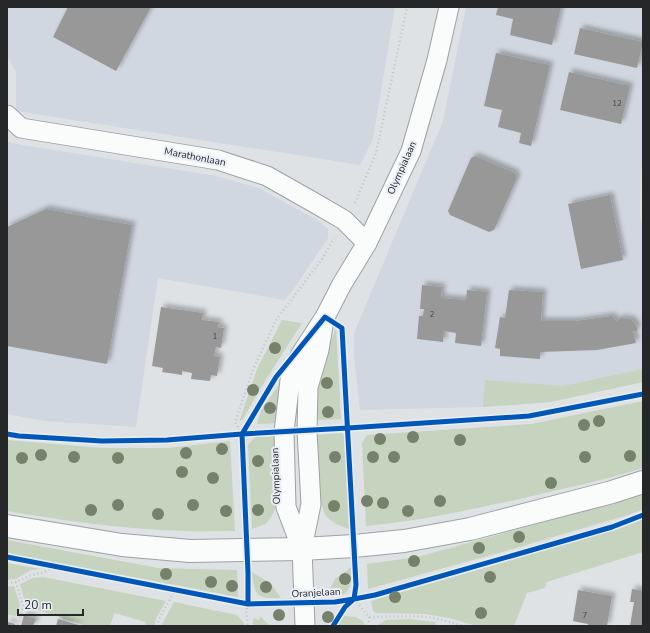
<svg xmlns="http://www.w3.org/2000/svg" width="650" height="633" font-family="'Nunito Sans',sans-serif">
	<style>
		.built { fill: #d1d7e0 }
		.green { fill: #c6d3be }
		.building { fill: #989899; filter: url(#shadow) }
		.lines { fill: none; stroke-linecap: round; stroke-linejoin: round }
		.street-casing { stroke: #9fa1a4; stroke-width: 21 }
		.secondary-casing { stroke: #9fa1a4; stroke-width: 24 }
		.path { stroke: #c1c2c4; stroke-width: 2.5; stroke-dasharray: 1 3; stroke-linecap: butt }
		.street { stroke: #fafbfb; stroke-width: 19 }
		.secondary { stroke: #fafbfb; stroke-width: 22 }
		.cycleway-casing { stroke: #eaeef6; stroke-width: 8 }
		.cycleway { stroke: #0057b8; stroke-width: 5 }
		.tree { fill: #76816b }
		.labels { text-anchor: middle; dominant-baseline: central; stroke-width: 4; stroke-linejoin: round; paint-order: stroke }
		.number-label { font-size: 8px; fill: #424345 }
		.street-label { font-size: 10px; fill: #252729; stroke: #eaeef6 }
	</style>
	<defs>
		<filter id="shadow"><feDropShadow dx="3.5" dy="-3.5" stdDeviation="2" flood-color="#0004"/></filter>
	</defs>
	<rect width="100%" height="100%" fill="#dfe2e5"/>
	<!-- built -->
	<path class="built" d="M7 7H395L373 139 360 165 16 111V72L7 56Z
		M466 7H643V159L641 169 640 216 643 231V382L550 402 483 407 360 410 354 356V333L443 121Z
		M7 140 11 143 216 176 259 188 317 220 328 229V238L293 290 285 300 158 278 136 427 44 421 7 414Z"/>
	<!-- green -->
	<path class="green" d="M282 320 302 323 260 389 243 419 239 422 257 369Z
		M336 328 341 419 315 420 317 383 324 360Z
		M643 369V382L550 402 483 407 485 380 563 386Z
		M286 375 277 423 257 424 261 410Z
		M643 401V468C606 480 566 488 528 497 474 509 421 521 366 526L362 443 367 435 531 424Z
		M342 433 347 438 349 529C341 526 333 523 327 517 317 506 317 452 315 435Z
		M277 436 278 500 273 514 266 524 252 529 248 445 255 437Z
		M7 440 102 448H168L230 441 235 531C217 531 200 532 183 531 124 529 65 521 7 511Z
		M643 495V509L628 515 502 552 368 589 367 564 417 557Z
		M643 519V552L547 582 545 588 527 593 514 626H477L449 618 425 614 376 613 373 611 371 601 557 546Z
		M7 540 158 568 237 570 238 597 7 553Z
		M7 563 41 569 31 570 16 579 7 580Z
		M351 567C351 591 351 596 326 596L335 579Z
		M252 572 270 583 281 598C256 598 255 597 252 572Z
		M43 577 166 601 157 617 154 626H146L145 622 115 613 114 614 110 626H86L26 606 20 584 33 578Z
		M14 586 20 605 16 616 7 614V587Z
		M174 602 237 615 244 623V626H161Z
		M260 616 270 626H253V618L259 620Z
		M343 616 356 617 363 621 365 626H338Z
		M409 619 436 622 435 626H378L379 624 386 620Z"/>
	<!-- building -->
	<path class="building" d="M68 7H151L116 71 53 37Z
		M498 7H561L552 45 510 35 513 19 496 15Z
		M580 28 643 42 637 68 574 54Z
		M496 53 550 65 531 146 519 143 521 133 498 127 502 110 484 106Z
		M569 72 630 86 621 124 560 110Z
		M475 156 515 173 517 178 494 230 489 232 450 215 448 211 471 158Z
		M610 195 623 260 581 269 568 204Z
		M46 209 132 225 107 364 7 346V227Z
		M422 285 442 287 441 298 466 300 467 290 487 292 481 346 455 343 456 333 444 331 443 342 417 339 419 316H423L424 309H420Z
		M509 290 543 292 541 321H576L612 316 616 321 621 318 630 319 635 323 637 328V331H633L636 343 597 350 540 352V359L500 356V349L495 348 500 317 505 318Z
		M161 307 203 313 202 320 219 322 218 327 224 328 221 348 216 347 214 356 220 357 217 376 211 375 210 381 191 379 192 373 182 371V375L162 372 163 368 152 366Z
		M632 589 643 591V626H630L634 602H630Z
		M578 590 612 596 607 626H588V624L573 621Z
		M24 615 36 619 33 626H21Z
		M58 619 82 626H56Z
		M8 622 15 624 14 626H7Z"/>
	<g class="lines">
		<!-- street casing -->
		<g class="street-casing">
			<path id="street" d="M7 115 21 128 218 160 267 176 313 202 344 220 367 243
				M302 549 286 507 284 432 290 380 301 354 325 317 342 284 367 243 411 151 437 60 449 7
				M305 626 302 549 311 504 307 431 308 387 319 350 323 326"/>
		</g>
		<!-- secondary casing -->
		<g class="secondary-casing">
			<path id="secondary" d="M7 526 122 545 190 551 302 549 354 546 404 541 470 529 612 492 643 482"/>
		</g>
		<!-- path -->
		<path class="path" d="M355 203 376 153 407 7
			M242 434 235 422 253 370 276 320 322 259 334 238
			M16 582 23 606 18 626
			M7 583 16 582 32 575 43 573 56 566
			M354 599 369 617 417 616 435 618 463 626
			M248 604 246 611 248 626
			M369 617V626
			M157 626 159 619 175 590"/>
		<!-- street -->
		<use href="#street" class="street"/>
		<!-- secondary -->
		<use href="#secondary" class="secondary"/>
		<!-- cycleway casing -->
		<g class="cycleway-casing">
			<path id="cycleway" d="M7 434 19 436 102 441 167 440 242 434 348 428 529 416 643 394
				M242 434 276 377 325 317 342 328 356 585 354 599 345 607 333 626
				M242 434 248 573V604
				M7 557 248 604 335 602 354 599 375 595 612 527 643 515"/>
		</g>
		<!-- cycleway -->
		<use href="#cycleway" class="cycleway"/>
	</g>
	<!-- trees -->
	<g class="tree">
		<circle cx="275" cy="348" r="6"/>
		<circle cx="327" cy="383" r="6"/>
		<circle cx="253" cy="390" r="6"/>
		<circle cx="270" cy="408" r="6"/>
		<circle cx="328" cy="412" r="6"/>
		<circle cx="599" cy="421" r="6"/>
		<circle cx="584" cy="425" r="6"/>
		<circle cx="413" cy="437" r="6"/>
		<circle cx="380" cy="439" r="6"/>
		<circle cx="460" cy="440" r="6"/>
		<circle cx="222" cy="449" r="6"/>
		<circle cx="186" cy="453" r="6"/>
		<circle cx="41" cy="455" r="6"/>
		<circle cx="630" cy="456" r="6"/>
		<circle cx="74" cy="457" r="6"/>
		<circle cx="335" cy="457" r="6"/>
		<circle cx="373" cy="457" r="6"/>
		<circle cx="394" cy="457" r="6"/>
		<circle cx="585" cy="457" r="6"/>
		<circle cx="22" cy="458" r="6"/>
		<circle cx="118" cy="458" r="6"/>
		<circle cx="258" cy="461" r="6"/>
		<circle cx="182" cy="472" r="6"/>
		<circle cx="213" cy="478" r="6"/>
		<circle cx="551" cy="483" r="6"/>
		<circle cx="367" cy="501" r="6"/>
		<circle cx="440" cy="501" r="6"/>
		<circle cx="383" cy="503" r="6"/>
		<circle cx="118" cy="505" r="6"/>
		<circle cx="193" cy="505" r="6"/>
		<circle cx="334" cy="506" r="6"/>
		<circle cx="91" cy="510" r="6"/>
		<circle cx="258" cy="510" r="6"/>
		<circle cx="226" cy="511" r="6"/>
		<circle cx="408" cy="511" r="6"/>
		<circle cx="158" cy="514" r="6"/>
		<circle cx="519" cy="537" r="6"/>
		<circle cx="479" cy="548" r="6"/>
		<circle cx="414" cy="561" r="6"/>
		<circle cx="166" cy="574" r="6"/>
		<circle cx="490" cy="577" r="6"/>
		<circle cx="345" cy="579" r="6"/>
		<circle cx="211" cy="582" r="6"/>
		<circle cx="232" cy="586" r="6"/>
		<circle cx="266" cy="587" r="6"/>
		<circle cx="395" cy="597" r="6"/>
		<circle cx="481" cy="613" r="6"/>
		<circle cx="279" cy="615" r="6"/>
		<circle cx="328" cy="617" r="6"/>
	</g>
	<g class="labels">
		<!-- number labels -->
		<g class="number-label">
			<text x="617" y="103">12</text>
			<text x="432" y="314">2</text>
			<text x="215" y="336">1</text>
			<text x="585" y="615">7</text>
		</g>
		<!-- street labels -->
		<g class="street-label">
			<text transform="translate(195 157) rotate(11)">Marathonlaan</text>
			<text transform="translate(402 168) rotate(-66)">Olympialaan</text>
			<text transform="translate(276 476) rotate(-92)">Olympialaan</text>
			<text transform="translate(316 593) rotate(-3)">Oranjelaan</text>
		</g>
	</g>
	<!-- border -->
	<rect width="650" height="633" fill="none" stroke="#252729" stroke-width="16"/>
	<!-- scale -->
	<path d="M18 609v6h65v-6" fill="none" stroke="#252729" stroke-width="2"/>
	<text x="24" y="609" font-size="12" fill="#252729" stroke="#eaeef6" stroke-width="3" paint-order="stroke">20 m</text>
</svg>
